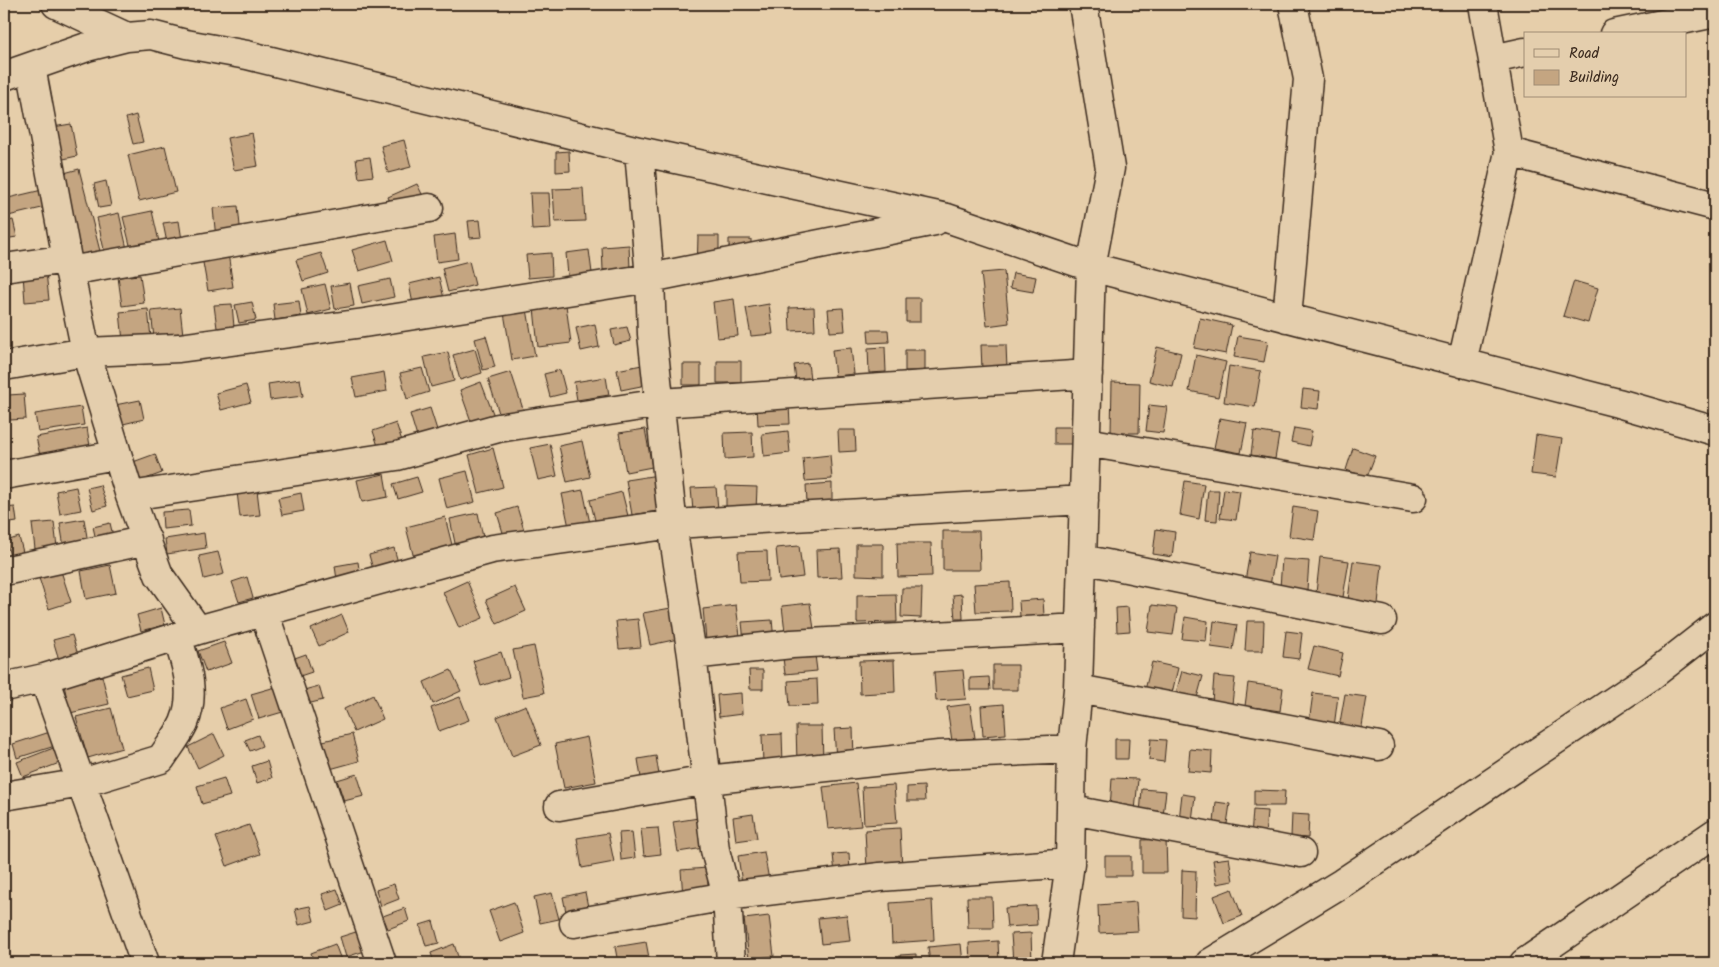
<svg xmlns="http://www.w3.org/2000/svg" width="1719" height="967" font-family="Kalam,sans-serif">
	<style>
		.building { fill: #c4a581; stroke: #3b2a1e }
		.lines { fill: none; stroke-linecap: round; stroke-linejoin: round }
		.minor-casing { stroke: #3b2a1e; stroke-width: 31 }
		.minor { stroke: #e4cead; stroke-width: 28 }
	</style>
	<rect width="100%" height="100%" fill="#e6ceaa"/>
	<filter id="ink" filterUnits="userSpaceOnUse"><feTurbulence type="fractalNoise" baseFrequency=".02" numOctaves="2"/><feDisplacementMap in="SourceGraphic" scale="10" xChannelSelector="R" yChannelSelector="G"/><feConvolveMatrix kernelMatrix="1 2 1 2 8 2 1 2 1" color-interpolation-filters="sRGB"/></filter>
	<g filter="url(#ink)">
		<!-- building -->
		<path class="building" d="M136 115 143 142 133 144 126 118Z
			M71 124 77 156 59 160 53 127Z
			M252 133 258 166 234 170 227 138Z
			M404 140 411 167 388 173 381 146Z
			M165 146 176 192 139 201 128 155Z
			M569 151 570 171 556 172V152Z
			M370 157 373 176 359 178 356 159Z
			M79 169 101 255 78 261 57 175Z
			M106 181 111 206 99 208 94 184Z
			M417 184 424 198 394 211 388 197Z
			M583 188 585 221 555 222 553 189Z
			M42 190 46 207 4 217V199Z
			M530 193H549L551 229 532 230Z
			M238 206 241 236 216 239 213 208Z
			M152 211 160 246 132 253 123 217Z
			M119 213 127 249 105 254 97 218Z
			M13 220 17 237 4 239V222Z
			M480 220 482 237 470 238 468 221Z
			M179 221 182 240 167 243 163 223Z
			M455 234 458 259 437 262 434 237Z
			M698 236H719V272H697Z
			M729 239H751V265H729Z
			M387 240 393 261 359 271 352 250Z
			M629 245 630 269 603 270 602 247Z
			M589 250 592 273 568 276 566 253Z
			M228 253 233 287 208 291 202 257Z
			M321 253 328 273 303 281 296 260Z
			M551 253 552 276 528 278 526 255Z
			M469 261 475 285 448 292 442 268Z
			M1004 271 1009 323 987 326 981 273Z
			M46 272 49 300 25 302 23 274Z
			M1013 273 1036 277 1033 292 1010 288Z
			M140 275 144 303 122 306 118 277Z
			M439 277 445 303 414 309 409 284Z
			M390 279 394 297 362 304 358 286Z
			M1574 281 1598 288 1588 323 1563 316Z
			M350 283 354 306 335 309 331 286Z
			M325 284 331 309 308 315 302 289Z
			M906 298H920V322H906Z
			M734 299 738 336 717 338 713 302Z
			M299 301 301 316 275 320 273 304Z
			M252 302 256 320 239 323 235 305Z
			M232 304 234 327 217 328 214 305Z
			M769 304 773 334 751 336 746 308Z
			M566 305 571 343 538 347 534 308Z
			M814 307 815 330 790 331 789 308Z
			M180 308 183 335 154 338 151 311Z
			M843 308 845 331 830 332 828 309Z
			M148 309 151 338 123 341 120 312Z
			M527 309 535 356 512 360 504 313Z
			M1200 318 1232 325 1226 354 1194 348Z
			M595 324 599 347 581 351 576 328Z
			M627 327 631 341 614 345 611 330Z
			M868 330H888L889 342 869 343Z
			M486 336 495 367 483 370 475 339Z
			M1238 336 1268 341 1264 362 1234 357Z
			M981 345H1006L1007 369 982 370Z
			M885 347 886 372 869 373 868 348Z
			M1157 347 1181 353 1173 387 1149 381Z
			M851 348 854 374 835 376 832 350Z
			M475 349 482 373 460 380 453 355Z
			M905 350H925V371H905Z
			M448 352 454 381 431 387 424 357Z
			M1196 355 1226 362 1218 397 1189 391Z
			M717 361H741V383H717Z
			M808 363 810 379 796 381 794 365Z
			M683 364H701V385H683Z
			M642 365 646 385 621 390 617 370Z
			M1229 366 1261 371 1255 407 1224 402Z
			M422 368 429 392 407 399 400 373Z
			M560 370 566 393 550 397 544 374Z
			M384 372 387 391 356 397 352 378Z
			M511 372 523 409 500 416 488 379Z
			M606 377 609 395 577 400 574 382Z
			M300 379 303 396 270 400 268 384Z
			M481 382 494 416 472 424 460 390Z
			M1112 382 1140 383 1139 433H1111Z
			M246 385 251 402 221 410 216 393Z
			M1303 389 1320 391 1318 409 1301 407Z
			M24 394 26 419 10 420 8 395Z
			M140 400 144 419 119 425 115 405Z
			M789 405 790 424 758 425 757 406Z
			M1149 405 1167 407 1163 433 1146 431Z
			M81 407 84 425 38 432 35 414Z
			M430 408 437 430 417 437 410 414Z
			M1220 418 1247 423 1241 453 1214 448Z
			M396 423 402 441 379 449 373 431Z
			M1054 427H1072V444H1054Z
			M87 428 91 452 41 460 36 437Z
			M1294 428 1312 431 1309 446 1291 442Z
			M645 429 652 467 626 472 619 433Z
			M838 430H855L856 451 839 452Z
			M788 431 790 453 764 456 762 434Z
			M1254 431 1279 435 1275 459 1251 455Z
			M752 432 753 457 725 459 724 433Z
			M1536 435 1562 439 1556 477 1531 474Z
			M582 441 590 477 567 482 559 446Z
			M550 444 557 476 538 480 530 448Z
			M493 448 503 487 479 493 469 455Z
			M1353 448 1375 456 1367 477 1346 470Z
			M155 454 162 473 140 481 133 462Z
			M830 455 832 479 805 481 803 458Z
			M467 471 475 502 447 509 439 478Z
			M384 474 388 497 362 502 357 480Z
			M658 475 664 510 632 515 626 480Z
			M417 477 422 492 398 499 393 484Z
			M1185 481 1204 484 1199 519 1180 515Z
			M832 483V502L807 503 806 485Z
			M100 485 107 506 93 510 87 488Z
			M726 486 757 487 756 511H726Z
			M76 487 81 510 60 514 56 491Z
			M716 487 718 509 693 511 691 488Z
			M1224 489 1240 491 1236 520 1220 518Z
			M257 490 260 515 240 517 237 492Z
			M583 490 591 528 570 532 562 494Z
			M1208 490H1219L1217 521 1205 520Z
			M622 492 628 516 596 524 590 500Z
			M301 493 304 511 282 515 278 498Z
			M15 507 17 522 4 524V508Z
			M517 507 524 530 504 536 497 513Z
			M1293 507 1318 511 1314 540 1289 536Z
			M189 510 191 526 163 529 162 512Z
			M478 513 484 542 456 548 450 519Z
			M445 517 454 553 415 562 406 527Z
			M84 519 88 543 64 547 60 523Z
			M54 522 57 547 35 549 32 524Z
			M110 523 114 540 97 544 93 527Z
			M1156 529 1175 532 1172 557 1153 554Z
			M943 531H979L980 570H943Z
			M204 533 206 548 167 554 165 539Z
			M19 537 23 552 10 556 6 541Z
			M897 543H931L932 576 898 577Z
			M856 544H883V576L856 575Z
			M799 546 803 577 779 580 776 548Z
			M394 548 399 566 374 573 369 555Z
			M840 549 842 577 817 578 816 550Z
			M767 551 768 581 740 582 738 552Z
			M218 552 224 574 204 579 199 556Z
			M1250 552 1275 556 1269 592 1244 587Z
			M1320 557 1349 561 1343 597 1316 593Z
			M1282 559 1309 561 1307 590 1280 588Z
			M1353 561 1382 565 1378 604 1348 600Z
			M358 562 360 576 337 580 335 566Z
			M110 565 116 593 86 599 81 571Z
			M60 568 71 602 49 609 38 575Z
			M247 577 253 598 239 602 232 582Z
			M467 581 483 618 459 628 443 592Z
			M1010 582 1011 611 976 612 974 584Z
			M515 587 526 611 497 624 486 600Z
			M902 588H922L921 618 901 617Z
			M896 594 897 622 857 623V595Z
			M962 594 963 619H955L953 595Z
			M1043 599 1044 616 1020 617 1019 601Z
			M810 603 814 629 785 632 782 606Z
			M736 605 740 636 706 640 703 609Z
			M1152 605 1177 608 1173 635 1148 632Z
			M1128 607 1130 631 1117 632 1116 608Z
			M161 608 165 625 141 631 137 615Z
			M671 608 678 639 650 645 643 613Z
			M342 615 349 632 319 646 311 629Z
			M1185 617 1208 621 1206 641 1182 639Z
			M638 619 641 647 619 649 616 621Z
			M772 620 774 640 744 642 742 622Z
			M1214 621 1237 625 1233 650 1211 647Z
			M1247 621H1264L1263 651H1245Z
			M1286 631 1302 633 1299 659 1283 657Z
			M72 635 78 655 59 660 53 640Z
			M224 642 232 663 206 672 198 651Z
			M534 646 544 693 523 697 513 650Z
			M1314 646 1343 653 1338 676 1308 669Z
			M501 652 509 677 481 686 473 661Z
			M306 654 312 672 297 677 292 659Z
			M815 655 817 671 785 674 783 658Z
			M894 660 895 692 860 694 859 661Z
			M1152 662 1178 668 1171 697 1145 690Z
			M993 665H1018V690H993Z
			M148 668 153 690 127 696 121 675Z
			M451 670 461 691 433 704 424 682Z
			M749 670H763V689H750Z
			M963 670 966 699 936 701 934 672Z
			M1182 671 1203 676 1197 698 1176 693Z
			M102 676 109 704 70 713 64 685Z
			M1214 676 1235 678 1232 704 1212 702Z
			M989 677 990 690H970V678Z
			M817 679 818 705 790 706 788 681Z
			M1248 683 1283 688 1280 711 1245 706Z
			M279 686 286 711 259 719 251 694Z
			M319 686 323 700 307 704 304 690Z
			M741 693 742 714 719 717 717 695Z
			M1313 693 1338 696 1334 727 1309 723Z
			M1345 694 1367 697 1361 732 1339 728Z
			M373 695 383 719 354 732 344 709Z
			M460 697 469 720 439 731 431 708Z
			M246 699 253 719 227 729 220 708Z
			M970 704 975 738 952 741 947 707Z
			M1004 704 1006 734 983 736 981 706Z
			M526 705 541 745 512 756 497 717Z
			M111 708 122 748 88 758 76 717Z
			M796 726H822L823 763H797Z
			M853 728 854 759 836 760 834 729Z
			M53 731 58 745 17 758 13 744Z
			M214 734 224 755 198 768 188 747Z
			M352 734 359 761 330 769 323 741Z
			M782 734 783 764 763 765 762 735Z
			M258 735 262 746 250 751 245 740Z
			M587 737 596 782 564 788 555 744Z
			M1115 739H1129L1128 759H1115Z
			M1151 739 1166 740 1164 762 1149 760Z
			M56 747 62 762 23 777 17 762Z
			M1190 749 1212 751 1211 773 1188 771Z
			M656 756 660 781 642 784 638 759Z
			M267 761 272 778 257 783 252 766Z
			M357 774 364 796 344 801 337 780Z
			M224 778 230 796 202 804 197 786Z
			M1112 778 1138 779 1135 811 1110 810Z
			M856 783 861 826 828 829 823 787Z
			M894 785 897 823 864 825 862 787Z
			M924 786 925 801H907V787Z
			M1142 789 1166 791 1163 816 1140 814Z
			M1254 790 1285 791 1284 806H1254Z
			M1182 794 1195 796 1192 821 1179 820Z
			M1216 802 1230 804 1227 824 1214 823Z
			M1253 810 1267 811 1265 837 1251 836Z
			M753 814 757 838 736 841 733 817Z
			M1292 814 1309 815 1308 838 1291 837Z
			M705 817 710 847 678 852 673 822Z
			M249 825 260 854 227 866 216 837Z
			M658 828 661 854 644 856 641 829Z
			M900 828 902 869 867 871 865 830Z
			M632 832 635 858 621 860 619 833Z
			M608 833 614 862 582 868 577 838Z
			M1166 839 1167 873H1142V840Z
			M764 852 770 886 743 890 738 856Z
			M849 853 850 873 835 874 833 854Z
			M1105 856H1131V876H1105Z
			M1229 858 1233 881 1217 884 1213 860Z
			M707 868 709 895 683 897 681 870Z
			M1182 870 1196 871 1195 917 1181 916Z
			M394 884 399 899 381 906 376 890Z
			M337 889 343 905 328 911 322 894Z
			M1232 889 1242 916 1224 923 1214 896Z
			M585 892 589 912 567 917 563 897Z
			M552 893 559 919 540 923 534 897Z
			M967 897H992L993 928H968Z
			M932 900 934 940 892 943 890 903Z
			M514 902 524 933 500 942 489 911Z
			M1136 902 1138 931 1099 933 1098 905Z
			M310 906 314 921 299 925 295 909Z
			M1036 906 1037 925 1007 927 1005 908Z
			M405 908 409 921 388 929 383 916Z
			M847 915 850 941 821 944 818 918Z
			M769 916 774 956 749 959 744 919Z
			M433 921 439 943 426 946 420 925Z
			M362 930 368 950 346 957 340 937Z
			M1031 933 1032 963H1013L1011 934Z
			M998 941 999 963H970L969 943Z
			M646 942 650 963H618L615 947Z
			M335 944 341 960 332 963H314L311 953Z
			M454 944 460 963H434L431 953Z
			M961 944 963 963H930L928 947Z
			M916 954V963H901L900 955Z
			M810 957V963H783L782 962Z"/>
		<g class="lines">
			<!-- minor casing -->
			<g class="minor-casing">
				<path id="minor" d="M56 4 127 37
					M1614 34 1715 13
					M1493 59 1525 52
					M4 76 87 47 127 37 151 35 186 44 247 55 639 151 947 218 1091 267 1618 403 1715 431
					M639 151 650 278 652 334 675 545 692 655 715 850 727 896 731 963
					M1509 152 1715 206
					M67 259 86 352 130 496 159 575 198 630
					M4 268 67 259 31 67
					M69 271 429 208
					M1287 318 1308 79 1293 4
					M1462 363 1509 152 1483 4
					M4 366 86 352 179 348 364 323 650 278 935 221
					M1086 442 1413 498
					M4 475 116 455
					M130 496 397 456 498 428 661 403 1088 374
					M1082 559 1382 620
					M4 571 147 540
					M264 612 382 963
					M692 655 792 644 1080 628
					M44 678 145 963
					M4 687 44 678 205 628 492 549 674 524 1084 500
					M1078 689 1379 746
					M4 796 82 783 161 759C168 748 178 736 184 723 196 694 187 666 177 637
					M559 806 707 780 939 755 1072 749
					M1072 810 1301 853
					M574 923 727 896 880 877 1070 863
					M1056 963 1070 863 1072 749 1078 689 1091 267 1110 168 1083 4
					M1210 963 1342 883 1651 676 1715 626
					M1524 963 1715 833"/>
			</g>
			<!-- minor -->
			<use href="#minor" class="minor"/>
		</g>
	</g>
	<!-- margin -->
	<rect width="1719" height="967" fill="none" stroke="#e4cead" stroke-width="20"/>
	<rect x="10" y="10" width="1699" height="947" fill="none" stroke="#3b2a1e" stroke-width="2" filter="url(#ink)"/>
	<!-- legend -->
	<rect x="1524" y="32" width="162" height="65" fill="#e4cead" stroke="#a08c74"/>
	<rect x="1534" y="49" width="25" height="8" fill="#e4cead" stroke="#a08c74"/>
	<text x="1569" y="58" font-size="15" fill="#3b2a1e">Road</text>
	<rect x="1534" y="70" width="25" height="15" fill="#c4a581" stroke="#a08c74"/>
	<text x="1569" y="82" font-size="15" fill="#3b2a1e">Building</text>
</svg>
